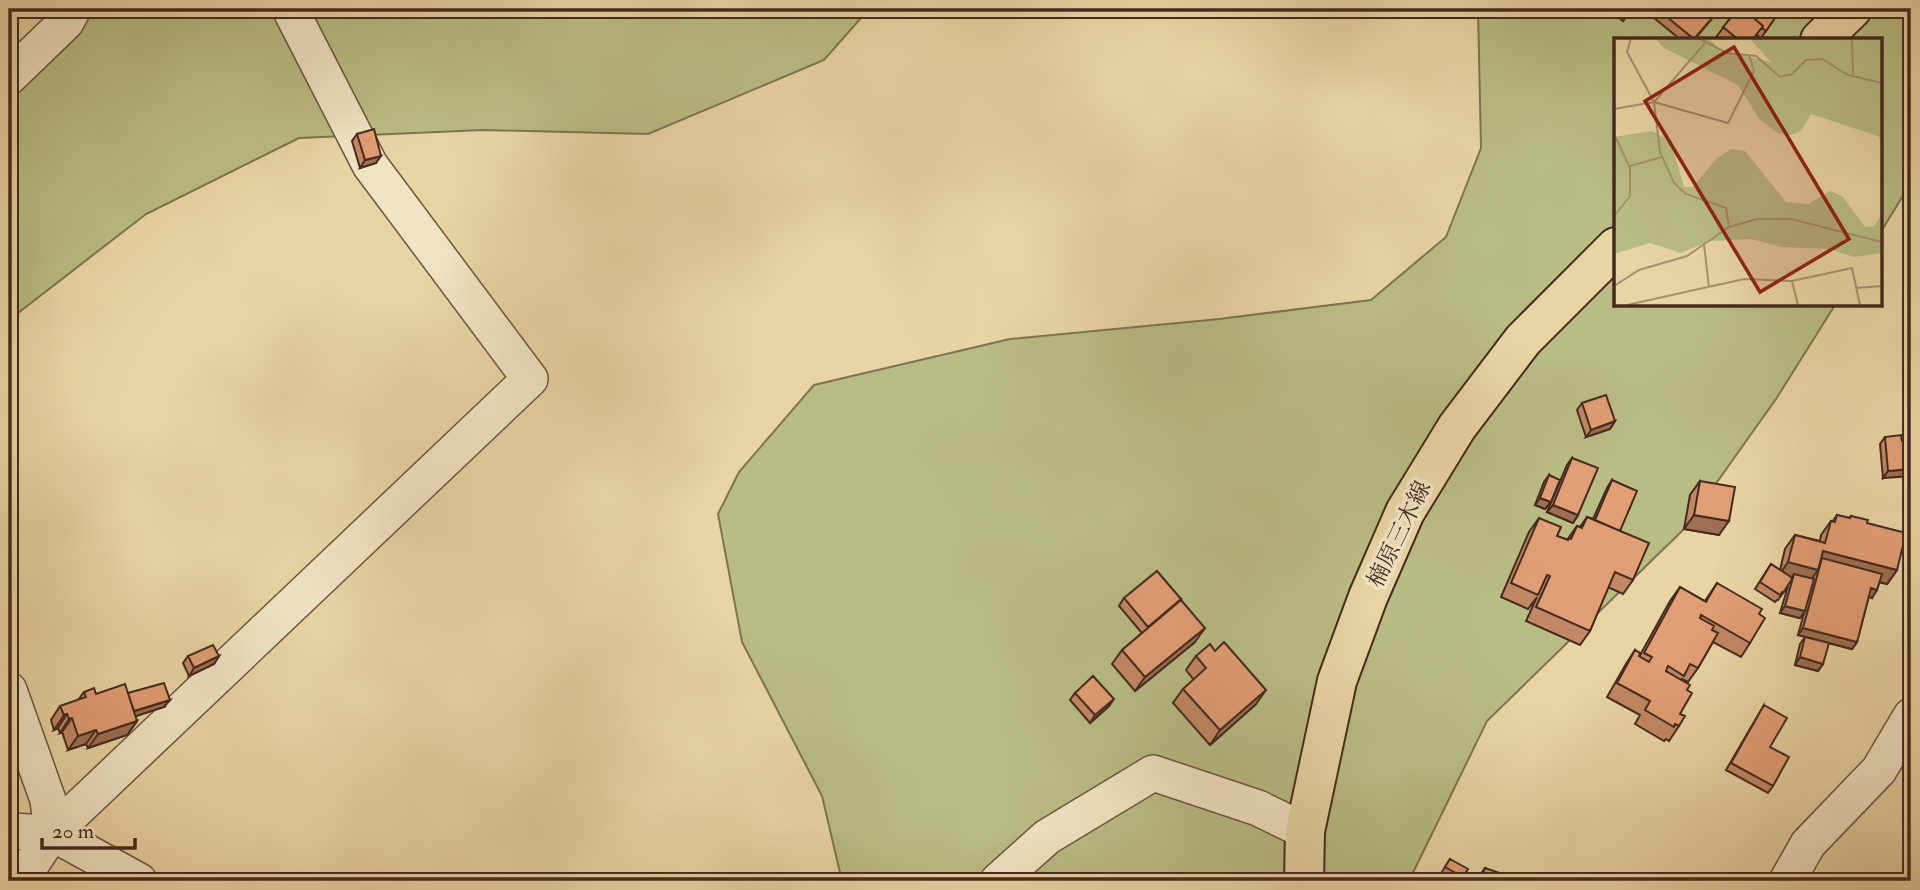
<svg xmlns="http://www.w3.org/2000/svg" width="1920" height="890" font-family="'IM FELL Double Pica','Noto Serif JP',serif">
	<style>
		.green { fill: #b9bd84; stroke: #7f7452; stroke-width: 2 }
		.lines { fill: none; stroke-linecap: round; stroke-linejoin: round }
		.minor-casing { stroke: #6e5540; stroke-width: 38 }
		.major-casing { stroke: #452a1f; stroke-width: 42 }
		.minor { stroke: #f1e4c4; stroke-width: 35 }
		.major { stroke: #e9d5a4; stroke-width: 38 }
		.wall { fill: #c28865; stroke: #452a1f; stroke-width: 2 }
		.shaded-wall { fill: #9e6f52; stroke: #452a1f; stroke-width: 2 }
		.building { fill: #e29e75; stroke: #452a1f; stroke-width: 2 }
		.labels { text-anchor: middle; dominant-baseline: central; stroke-width: 7; stroke-linejoin: round; paint-order: stroke }
		.street-label { font-size: 23px; fill: #452a1f; stroke: #f1e4c4 }
		.inset-road { fill: none; stroke: #a7916f; stroke-width: 2 }
		.view { fill: #8f2418; fill-opacity: 0.15; stroke: #8f2418; stroke-width: 3.5 }
		.inset-edge { fill: none; stroke: #452a1f; stroke-width: 3.5 }
	</style>
	<rect width="100%" height="100%" fill="#e9d5a4"/>
	<filter id="stains"><feTurbulence type="fractalNoise" baseFrequency=".00286" numOctaves="4"/><feColorMatrix values="0 0 0 0 .2 0 0 0 0 .09 0 0 0 0 .02 0 0 0 .5 -.17"/></filter>
	<radialGradient id="worn" r=".72"><stop offset=".6" stop-color="#630" stop-opacity="0"/><stop offset="1" stop-color="#630" stop-opacity=".3"/></radialGradient>
	<!-- green -->
	<path class="green" d="M72 9H869L824 60 648 134 483 130 299 138 146 214 9 320V77Z
		M1478 9H1911V183L1880 233V40H1616V304L1835 305 1776 399 1683 530 1487 721 1409 881H842L822 796 742 642 718 514 739 472 814 385 1010 339 1219 319 1371 300 1446 237 1481 148Z"/>
	<g class="lines">
		<!-- minor casing -->
		<g class="minor-casing">
			<path id="minor" d="M9 77 66 22 73 9
				M9 690 48 800 52 833
				M9 831 52 833 139 881
				M20 881 52 833 530 379 370 165 290 9
				M998 881 1047 837 1153 773 1258 808 1305 831
				M1787 881 1808 844 1879 770 1911 716"/>
		</g>
		<!-- major casing -->
		<g class="major-casing">
			<path id="major" d="M1820 40 1852 9
				M1304 881 1305 831 1337 681 1368 597 1405 512 1457 427 1523 340 1616 247"/>
		</g>
		<!-- minor -->
		<use href="#minor" class="minor"/>
		<!-- major -->
		<use href="#major" class="major"/>
	</g>
	<!-- wall -->
	<path class="wall" d="M1608 9H1633L1623 21Z
		M1643 9H1781L1761 38 1757 35 1753 40H1714L1731 17 1720 9 1694 40H1681Z
		M357 134 376 163 360 168 352 141Z
		M1582 403 1615 421 1610 429 1586 437 1577 410Z
		M1885 437 1902 441 1911 440 1883 478 1880 444Z
		M1572 458 1578 515 1573 523 1547 512 1567 465Z
		M1549 475 1551 502 1545 509 1535 505 1544 482Z
		M1612 480 1620 531 1633 580 1623 594 1608 587 1590 631 1580 645 1526 621 1537 597 1528 609 1501 597 1529 532 1539 518 1557 536 1567 540 1577 526 1580 527 1587 517 1593 519 1607 488Z
		M1700 481 1719 535 1684 529 1690 495Z
		M1837 515 1849 518 1851 516 1867 523 1897 570 1887 584 1880 582 1872 598 1869 596 1857 642 1852 649 1820 641 1823 664 1818 671 1795 665 1800 644 1805 637 1798 635 1804 613 1800 618 1780 613 1788 586 1778 600H1777L1775 602 1755 589 1771 564 1780 570 1785 549 1795 535 1820 541 1821 535 1831 521 1832 522Z
		M1717 583 1759 614 1750 643 1741 657 1713 642 1698 668 1688 682 1682 679 1681 680 1687 690 1680 714 1679 726 1669 741 1666 739 1664 741 1635 724 1640 715 1607 697 1626 664 1635 650 1639 657 1670 601 1680 587 1705 601Z
		M1124 598 1181 599 1178 603 1195 642 1135 691 1112 664 1122 650 1142 633 1119 606Z
		M188 656H219L214 664 189 676 183 663Z
		M1196 656 1256 704 1210 745 1173 703 1183 689 1194 680 1186 670Z
		M84 692 96 694 128 693 164 707 135 716 137 721 127 735 88 748 86 744 68 750 62 732 60 733 58 728 54 730 51 720 60 706 78 700Z
		M1075 693 1109 706 1090 723 1070 700Z
		M1764 705 1770 747 1773 786 1768 793 1726 770Z
		M1450 859 1463 877 1460 881H1452L1440 875Z
		M1485 868 1512 881H1478L1480 875Z"/>
	<!-- shaded-wall -->
	<path class="shaded-wall" d="M381 156 376 163 360 168 365 160Z
		M1615 421 1610 429 1586 437 1591 430Z
		M1911 469V476L1883 478 1888 471Z
		M1540 498 1551 502 1545 509 1535 505Z
		M1553 505 1578 515 1573 523 1547 512Z
		M1694 515 1729 521 1719 535 1684 529Z
		M1823 551 1897 570 1887 584 1816 566Z
		M1788 562 1818 570 1808 584 1794 574 1790 580 1778 577Z
		M1871 588 1877 590 1872 598 1866 596Z
		M1785 606 1805 611 1800 618 1780 613Z
		M1205 628 1195 642 1135 691 1145 677Z
		M1803 628 1857 642 1852 649 1798 635Z
		M219 656 214 664 189 676 194 668Z
		M1800 657 1823 664 1818 671 1795 665Z
		M1266 690 1256 704 1210 745 1220 730Z
		M1114 699 1109 706 1090 723 1095 715Z
		M170 700 164 707 127 719 132 712Z
		M67 714 58 728 54 730 64 715Z
		M72 718 62 732 60 733 69 719Z
		M137 721 127 735 88 748 98 734Z
		M96 730 86 744 68 750 78 736Z"/>
	<!-- building -->
	<path class="building" d="M1622 9H1632L1628 13Z
		M1657 9H1720L1694 39Z
		M1738 9H1743L1763 26 1752 40H1739L1723 27Z
		M1743 9H1781L1766 31 1762 28 1763 26Z
		M374 129 381 156 365 160 357 134Z
		M1606 395 1615 421 1591 430 1582 403Z
		M1901 435 1902 441 1911 440V469L1888 471 1885 437Z
		M1572 458 1598 468 1578 515 1553 505Z
		M1549 475 1560 480 1551 502 1540 498Z
		M1612 480 1637 491 1620 531 1595 520Z
		M1700 481 1735 487 1729 521 1694 515Z
		M1837 515 1850 518 1851 516 1868 520 1867 523 1906 533 1897 570 1823 551 1818 570 1788 562 1795 535 1825 543 1831 521 1835 522Z
		M1587 517 1649 543 1633 580 1615 572 1590 631 1536 607 1550 576 1547 575 1538 595 1511 583 1539 518 1561 527 1557 536 1568 540 1569 538 1571 539 1577 526 1582 528Z
		M1822 558 1882 574 1877 590 1871 588 1857 642 1803 628Z
		M1771 564 1791 577 1792 579 1783 593 1782 592 1780 595 1760 582Z
		M1157 571 1181 599 1148 627 1124 598Z
		M1794 574 1814 579 1805 611 1785 606Z
		M1717 583 1762 609 1759 614 1765 618 1750 643 1701 615 1700 618 1714 626 1712 630 1718 633 1698 668 1690 664 1684 676 1668 666 1666 671 1690 685 1687 690 1692 693 1680 714 1685 716 1679 726 1675 724 1674 727 1645 710 1650 701 1617 683 1635 650 1640 653 1639 656 1649 662 1652 657 1644 653 1680 587 1706 602Z
		M1181 600 1205 628 1145 677 1122 650Z
		M1805 637 1829 643 1823 664 1800 657Z
		M1224 642 1266 690 1220 730 1183 689 1206 668 1196 656 1210 644 1215 651Z
		M213 645 219 656 194 668 188 656Z
		M1093 676 1114 699 1095 715 1075 693Z
		M164 683 170 700 134 711 128 693Z
		M125 684 137 721 98 734 96 730 78 736 72 718 69 719 67 714 64 715 60 706 86 697 84 692 94 688 96 694Z
		M1764 705 1787 718 1770 747 1789 757 1773 786 1731 763Z
		M1450 859 1468 869 1463 877 1445 867Z
		M1485 868 1514 878 1512 881H1480Z"/>
	<g class="labels">
		<!-- street labels -->
		<g class="street-label">
			<text transform="translate(1399 534) rotate(-64)">楠原三木線</text>
		</g>
	</g>
	<!-- overview -->
	<g transform="translate(1614 38)">
		<rect width="268" height="268" fill="#e9d5a4"/>
		<path d="M41 0H95L106 13 157 24 135 0H268V105L264 98 197 76 187 93 177 97 164 95 146 82 124 47 50 10ZM38 93 57 103 70 149H79L101 122 117 111 131 113 172 164 194 166 216 153 228 158 251 189 260 188 268 176V215L240 219 216 211 168 209 137 201 96 203 67 215 36 205 0 216V99Z" fill="#b9bd84"/>
		<path class="inset-road" d="M17 0 13 14 40 64 46 114 60 145 72 156 112 170 115 189M84 0 113 15 142 18 166 39 178 36 192 22 208 21 234 37 268 45M238 0 239 38M40 64 91 5M0 71 40 64 114 85 140 33 135 17M0 96 16 130V158L0 178M16 128 48 119M90 206 95 250M178 243 184 267M0 248 25 232 73 218 115 189 143 181H177L268 204M242 250 268 248M13 267 130 241 178 243 238 230 246 267"/>
		<path class="view" d="M120 9 235 201 146 254 31 63Z"/>
		<rect width="268" height="268" class="inset-edge"/>
	</g>
	<!-- margin -->
	<rect width="1920" height="890" fill="none" stroke="#e9d5a4" stroke-width="35"/>
	<rect x="10" y="10" width="1899" height="869" fill="none" stroke="#452a1f" stroke-width="3.5"/>
	<rect x="18" y="18" width="1885" height="855" fill="none" stroke="#452a1f" stroke-width="2"/>
	<!-- scale -->
	<path d="M42 838v10h93v-10" fill="none" stroke="#452a1f" stroke-width="3.5"/>
	<text x="52" y="838" font-size="21" fill="#452a1f" stroke="#f1e4c4" stroke-width="5" paint-order="stroke">20 m</text>
	<rect width="100%" height="100%" filter="url(#stains)"/>
	<rect width="100%" height="100%" fill="url(#worn)"/>
</svg>
